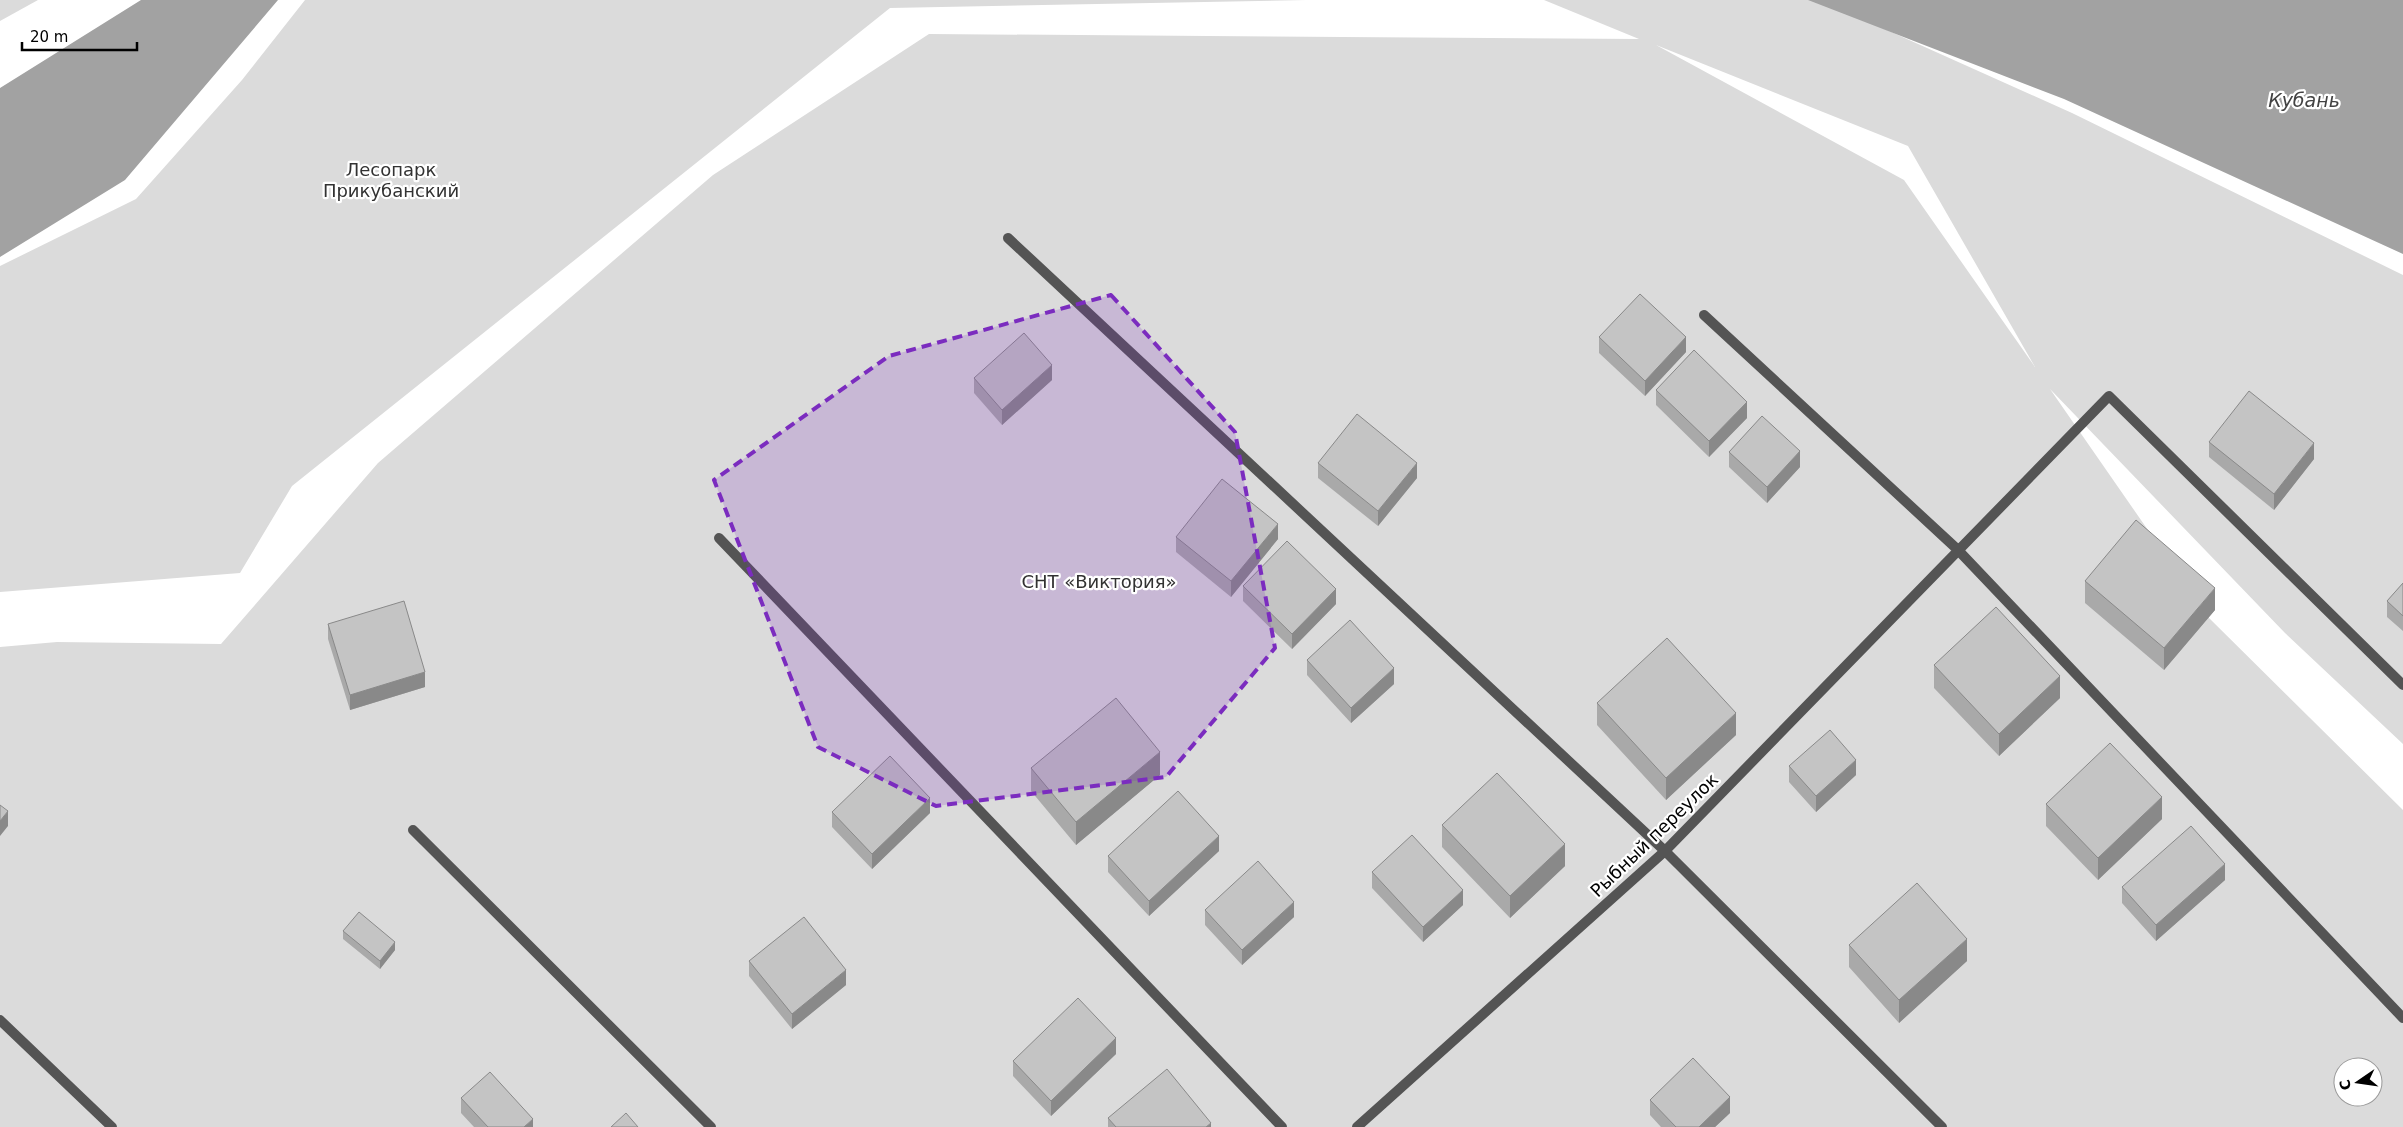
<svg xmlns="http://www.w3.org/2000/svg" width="2403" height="1127" font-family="'DejaVu Sans',sans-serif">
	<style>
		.green { fill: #dbdbdb; fill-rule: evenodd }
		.water { fill: #a2a2a2 }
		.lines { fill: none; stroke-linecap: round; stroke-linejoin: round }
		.lane { stroke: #545454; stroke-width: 10 }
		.wall { fill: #a9a9a9 }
		.shaded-wall { fill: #898989 }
		.building { fill: #c4c4c4; stroke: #898989 }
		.marked { fill: #7b2cbf; fill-opacity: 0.2; stroke: #7b2cbf; stroke-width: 4; stroke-dasharray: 10 6; stroke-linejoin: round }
		.labels { text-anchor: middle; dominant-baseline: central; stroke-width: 4.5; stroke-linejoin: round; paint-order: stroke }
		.park-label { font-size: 18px; fill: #323232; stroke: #fff }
		.street-label { font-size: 18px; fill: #000; stroke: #fff }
		.water-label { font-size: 19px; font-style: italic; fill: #434343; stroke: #fff }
	</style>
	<rect width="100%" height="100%" fill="#fff"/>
	<!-- green -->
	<path class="green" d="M0 0H38L0 21Z
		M305 0H1306L890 8 292 486 240 573 0 592V266L136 199 242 80Z
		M1544 0H1820L2072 113 2403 275V744L2285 633 2050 389 2209 618 2403 810V1127H0V647L57 642 221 644 378 463 713 175 929 34 1639 39ZM1656 45 1908 146 2035 367 1904 180ZM2343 1067H2373V1097H2343Z"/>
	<!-- water -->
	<path class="water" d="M141 0H278L125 180 0 257V88Z
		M1808 0H2403V254L2064 99Z"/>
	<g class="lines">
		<!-- lane -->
		<path class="lane" d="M1008 238 1665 851 1942 1127
			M1704 315 1957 549 2403 1018
			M719 538 1282 1127
			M413 830 711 1127
			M0 1020 112 1127
			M1357 1127 1665 851 2109 396 2403 685"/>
	</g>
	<!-- wall -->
	<path class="wall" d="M1599 337 1686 352 1645 396 1599 353Z
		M974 378 1052 380 1002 425 974 393Z
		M1656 390 1747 418 1709 457 1656 405Z
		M2209 442 2314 459 2274 510 2209 457Z
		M1729 452 1800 467 1767 503 1729 467Z
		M1318 463 1417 478 1378 526 1318 478Z
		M1176 537 1278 539 1231 597 1176 552Z
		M2085 581 2215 610 2164 670 2085 603Z
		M2403 583V631L2387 617V601Z
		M1243 586 1336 604 1292 649 1243 601Z
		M328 624 425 687 350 710 328 639Z
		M1307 660 1394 684 1351 723 1307 675Z
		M1934 665 2060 698 1999 756 1934 688Z
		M1597 703 1736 735 1666 800 1597 725Z
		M1789 766 1856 775 1816 812 1789 782Z
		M1031 768 1160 775 1076 845 1031 791Z
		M2046 804 2162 819 2098 880 2046 826Z
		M832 812 930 813 872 869 832 827Z
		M1442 825 1565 866 1510 918 1442 847Z
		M1219 851 1149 916 1108 872V856Z
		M1372 872 1463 905 1423 942 1372 888Z
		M2225 880 2156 941 2122 903V887Z
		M1205 910 1294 917 1242 965 1205 925Z
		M343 931 395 950 380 969 343 939Z
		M1849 945 1967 961 1899 1023 1849 967Z
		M749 961 846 985 792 1029 749 976Z
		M1116 1054 1051 1116 1013 1076V1061Z
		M461 1098 533 1127H474L461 1113Z
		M1650 1100 1730 1113 1715 1127H1661L1650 1115Z
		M1108 1118 1211 1127H1108Z"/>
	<!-- shaded-wall -->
	<path class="shaded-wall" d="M1686 337V352L1645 396V381Z
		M1052 365V380L1002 425V410Z
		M1747 402V418L1709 457V441Z
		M2314 443V459L2274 510V494Z
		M1800 451V467L1767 503V487Z
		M1417 463V478L1378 526V511Z
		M1278 524V539L1231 597V581Z
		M2215 588V610L2164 670V648Z
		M1336 589V604L1292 649V634Z
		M1394 668V684L1351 723V708Z
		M425 672V687L350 710V695Z
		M2060 676V698L1999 756V734Z
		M1736 713V735L1666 800V778Z
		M1160 752V775L1076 845V822Z
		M1856 760V775L1816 812V796Z
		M2162 797V819L2098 880V858Z
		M930 798V813L872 869V854Z
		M8 811V826L0 836V821Z
		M1219 836V851L1149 916V901Z
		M1565 844V866L1510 918V896Z
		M2225 864V880L2156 941V925Z
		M1463 890V905L1423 942V927Z
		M1294 902V917L1242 965V950Z
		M1967 939V961L1899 1023V1000Z
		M395 942V950L380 969V961Z
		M846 970V985L792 1029V1014Z
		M1116 1038V1054L1051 1116V1101Z
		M1730 1097V1113L1715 1127H1699Z
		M533 1119V1127H524Z
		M1211 1123V1127H1206Z"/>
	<!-- building -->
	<path class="building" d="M1640 294 1686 337 1645 381 1599 337Z
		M1024 333 1052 365 1002 410 974 378Z
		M1694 350 1747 402 1709 441 1656 390Z
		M2249 391 2314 443 2274 494 2209 442Z
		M1357 414 1417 463 1378 511 1318 463Z
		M1762 416 1800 451 1767 487 1729 452Z
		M1222 479 1278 524 1231 581 1176 537Z
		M2136 520 2215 588 2164 648 2085 581Z
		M1287 541 1336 589 1292 634 1243 586Z
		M2403 583V616L2387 601Z
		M404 601 425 672 350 695 328 624Z
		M1996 607 2060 676 1999 734 1934 665Z
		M1350 620 1394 668 1351 708 1307 660Z
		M1667 638 1736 713 1666 778 1597 703Z
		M1116 698 1160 752 1076 822 1031 768Z
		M1830 730 1856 760 1816 796 1789 766Z
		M2110 743 2162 797 2098 858 2046 804Z
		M890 756 930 798 872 854 832 812Z
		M1497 773 1565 844 1510 896 1442 825Z
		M1178 791 1219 836 1149 901 1108 856Z
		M0 805 8 811 0 821Z
		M2191 826 2225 864 2156 925 2122 887Z
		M1412 835 1463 890 1423 927 1372 872Z
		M1258 861 1294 902 1242 950 1205 910Z
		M1917 883 1967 939 1899 1000 1849 945Z
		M359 912 395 942 380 961 343 931Z
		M804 917 846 970 792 1014 749 961Z
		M1078 998 1116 1038 1051 1101 1013 1061Z
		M1693 1058 1730 1097 1699 1127H1676L1650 1100Z
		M1167 1069 1211 1123 1206 1127H1116L1108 1118Z
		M490 1072 533 1119 524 1127H488L461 1098Z
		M626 1113 638 1127H611Z"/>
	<!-- marked area -->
	<path class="marked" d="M1111 295 1235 432 1275 648 1166 777 936 806 818 747 714 480 889 356Z"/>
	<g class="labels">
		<!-- park labels -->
		<g class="park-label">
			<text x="391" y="169">Лесопарк<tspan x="391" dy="21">Прикубанский</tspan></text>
			<text x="1099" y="581">СНТ «Виктория»</text>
		</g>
		<!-- street labels -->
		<g class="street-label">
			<text transform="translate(1654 835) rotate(-44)">Рыбный переулок</text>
		</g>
		<!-- water labels -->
		<g class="water-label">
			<text x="2304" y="100">Кубань</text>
		</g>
	</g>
	<!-- north arrow -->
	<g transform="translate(2358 1082) rotate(257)"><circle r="24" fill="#ffffff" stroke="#999999"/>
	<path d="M0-4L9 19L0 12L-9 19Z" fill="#000000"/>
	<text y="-8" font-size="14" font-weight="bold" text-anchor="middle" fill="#000000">С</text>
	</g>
	<!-- scale -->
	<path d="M22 42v8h115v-8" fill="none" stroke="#000000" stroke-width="2.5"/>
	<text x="30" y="42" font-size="15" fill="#000000" stroke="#ffffff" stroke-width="4" paint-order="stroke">20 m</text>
</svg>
